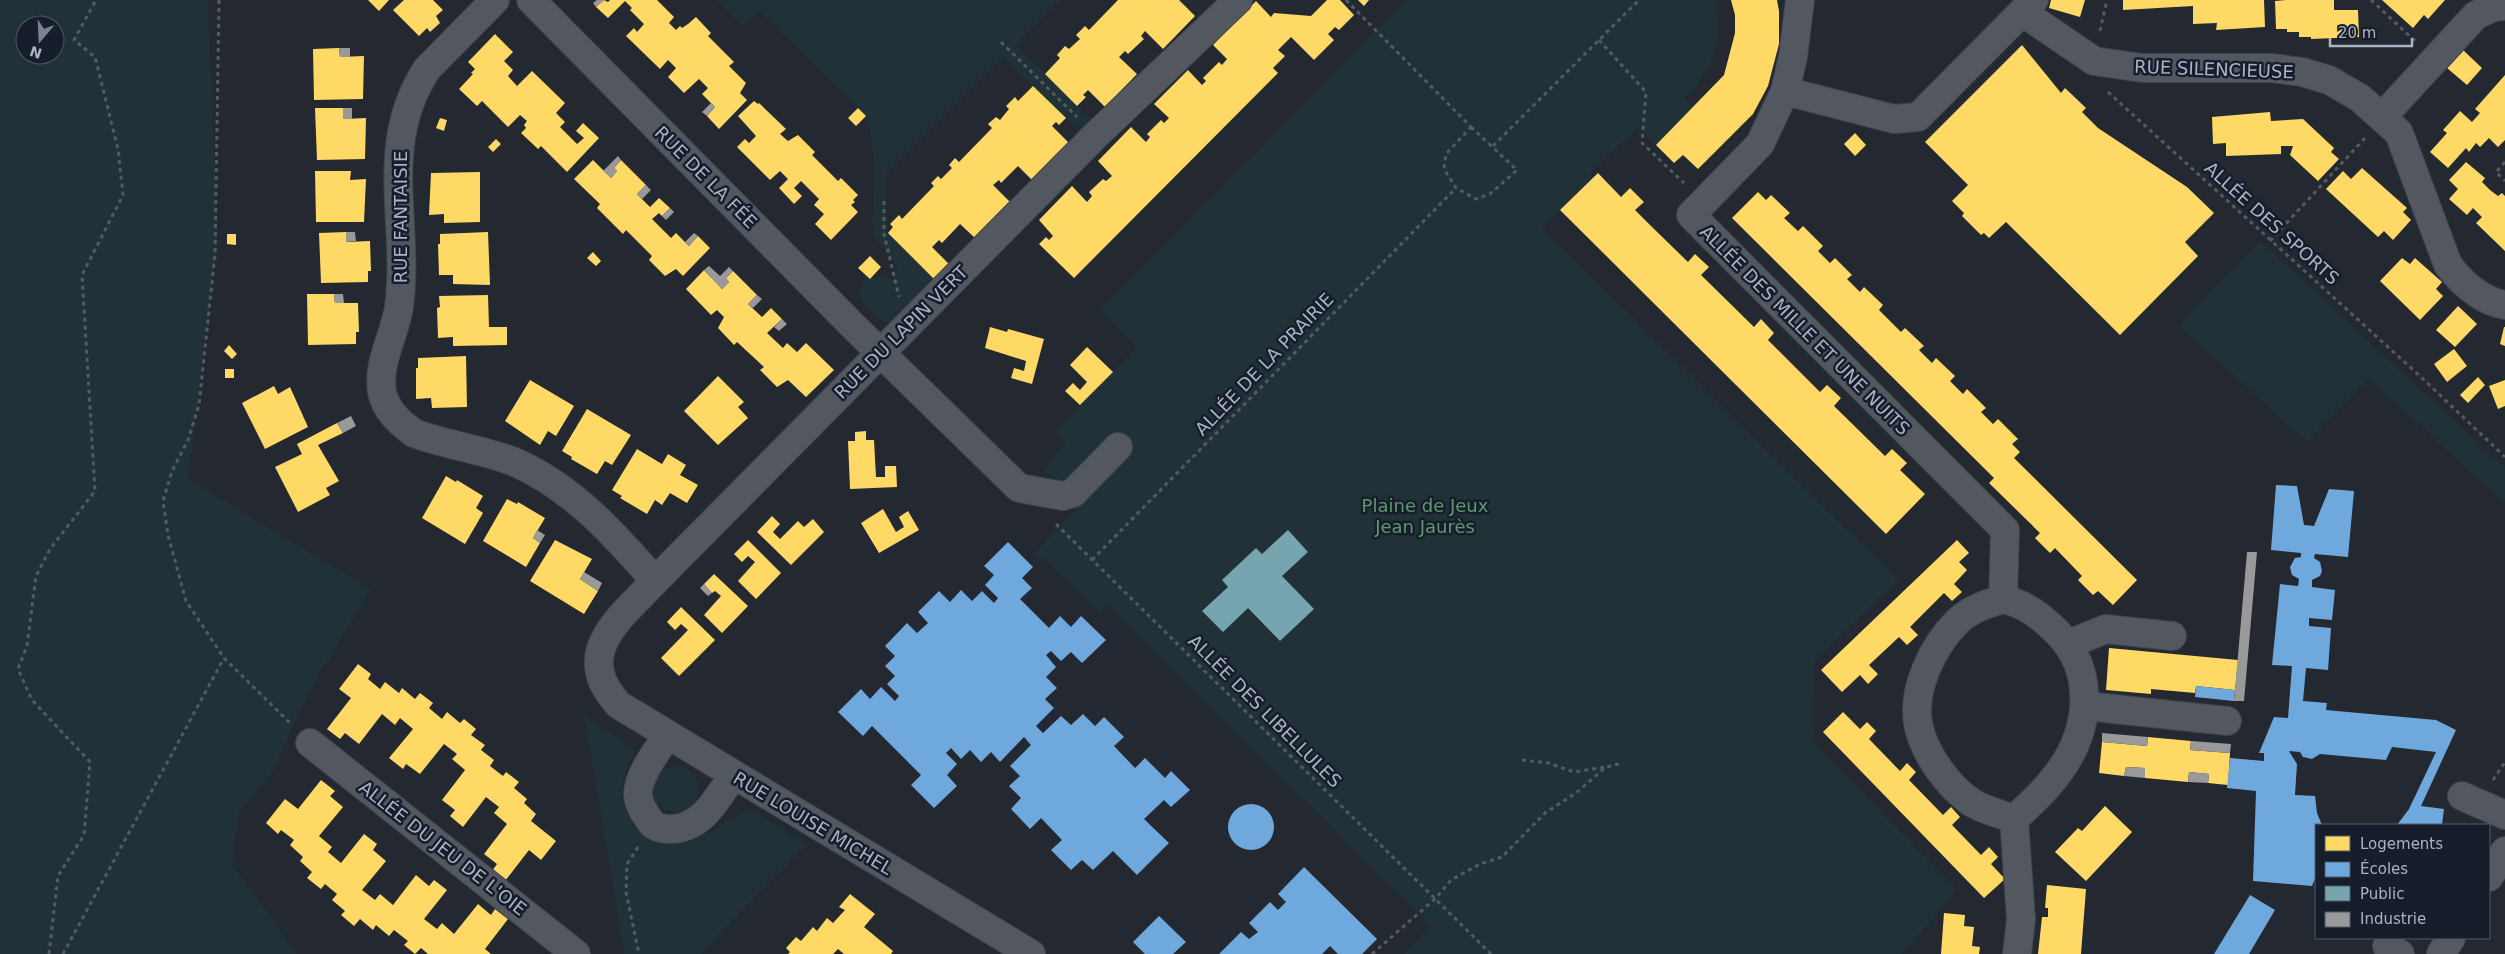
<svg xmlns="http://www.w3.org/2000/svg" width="2505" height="954" font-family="'DejaVu Sans',sans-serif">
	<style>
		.green { fill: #203237; fill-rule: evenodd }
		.homes { fill: #ffd966 }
		.schools { fill: #6fa8dc }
		.public { fill: #76a5af }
		.industry { fill: #999 }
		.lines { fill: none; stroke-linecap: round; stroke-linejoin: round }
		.minor-casing { stroke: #3f434a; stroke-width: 30 }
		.major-casing { stroke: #40454e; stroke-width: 30 }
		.path { stroke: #545a62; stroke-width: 3; stroke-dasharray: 4 4; stroke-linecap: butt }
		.minor { stroke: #525760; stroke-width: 28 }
		.major { stroke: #545962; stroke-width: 28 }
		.labels { text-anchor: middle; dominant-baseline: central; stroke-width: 5; stroke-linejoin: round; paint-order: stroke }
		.street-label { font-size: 18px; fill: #aab3c5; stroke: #161e2c }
		.park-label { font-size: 18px; fill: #609770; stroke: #161e2c }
	</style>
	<rect width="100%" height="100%" fill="#232831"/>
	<!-- green -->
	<path class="green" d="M0 0H208L218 241 188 480 371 589 311 688 273 771 239 812 232 864 297 954H0ZM25 25H55V55H25Z
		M717 0H1059L1016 45 1092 120 1080 132 1003 57 886 174 887 232 934 279 898 322C879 325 869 310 859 296L862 280 883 276 892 280 897 271 895 263 873 236C871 196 879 155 866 116L759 10 743 26Z
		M1407 0H1715C1725 40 1713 70 1684 99L1693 108 1656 145 1638 128 1589 174 1593 178 1542 228 1898 580 1814 662 1813 742 1957 889 1930 923 1900 954H1404L1431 926 1108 605 1101 612 1042 556 1038 560 1033 554 1080 506 1044 469 1066 444 1055 431 1137 348 1100 310Z
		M2260 241 2505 468V503L2369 378 2307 442 2179 325Z
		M584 716 636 750C617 783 614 815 651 835 663 841 674 846 688 842 711 837 727 814 753 811L807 844 700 954H624Z
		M653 789a23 23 0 1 1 46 0a23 23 0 1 1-46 0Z"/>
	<!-- homes -->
	<path class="homes" d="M368 0H389L379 11Z
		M404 0H433L443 10 436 16 440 23 430 32 427 28 419 36 393 10Z
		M604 0 608 2 610 0H657L674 17 669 23 676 30 680 26 682 28 688 24 696 17 711 33 708 36 734 62 729 66 746 83 740 93 747 100 719 129 707 116 715 107 702 94 708 88 699 79 684 93 668 77 676 68 668 60 660 69 626 36 634 28 637 32 644 24 630 10 632 8 625 1 608 18 596 7Z
		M1118 0H1179L1195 16 1163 49 1145 31 1141 36 1144 39 1128 54 1125 51 1119 57 1137 74 1105 107 1088 90 1083 95 1086 97 1077 106 1045 74 1060 58 1057 55 1065 46 1069 49 1080 39 1076 35 1085 26 1089 30Z
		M1327 0H1340L1354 15 1339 30 1335 27 1328 34 1334 40 1314 60 1291 37 1278 50 1285 56 1273 68 1278 73 1074 278 1039 244 1046 237 1049 240 1053 236 1039 220 1072 186 1087 202 1092 196 1089 192 1103 179 1106 181 1112 176 1098 161 1131 127 1146 142 1150 137 1147 134 1161 120 1164 123 1169 118 1154 104 1188 70 1202 85 1206 81 1203 78 1219 62 1222 65 1227 59 1213 45 1256 1 1271 17 1274 13 1311 16Z
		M1358 0H1369L1364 6Z
		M1731 0H1777L1779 11V44L1768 86 1753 114 1698 169 1683 155 1674 163 1656 145 1724 75 1735 33V15Z
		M2051 0H2085L2080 17 2049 8Z
		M2123 0H2264L2265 27 2216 30 2217 23 2193 24V6L2123 10Z
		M2286 0H2334V10H2358L2359 37 2311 39V37H2299V32H2287V29H2276L2275 1Z
		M2382 0H2445L2428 19 2424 15 2413 28Z
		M495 34 513 52 504 61 513 70 508 76 517 86 532 71 565 103 556 113 565 122 560 127 577 144 584 138 576 131 583 123 599 138 567 172 541 146 538 149 521 133 526 128 524 125 527 121 520 115 508 127 482 101 477 106 459 89 473 74 471 73 475 69 468 62Z
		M2022 45 2061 93 2065 88 2086 108 2082 112 2098 128 2187 187 2214 213 2185 242 2198 256 2120 335 2006 222 1989 238 1984 233 1981 235 1962 216 1964 213 1952 201 1968 185 1925 142Z
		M339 48 340 57 364 56 363 99 314 100 313 49Z
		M2463 50 2482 68 2467 85 2447 68Z
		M2505 75V140L2498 147 2489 138 2480 147 2476 143 2469 152 2466 148 2448 168 2430 152 2447 133 2443 130 2460 111 2472 122 2480 113 2475 109Z
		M1033 86 1066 118 1059 125 1056 122 1052 126 1069 143 1032 180 1018 166 1001 183 999 180 993 185 1010 202 975 238 960 224 942 243 939 240 932 247 949 264 934 279 888 233 893 227 890 224 899 215 902 219 934 186 931 183 938 176 941 179 952 168 949 165 955 158 959 162 992 128 988 124 996 117 1000 120 1009 109 1006 106 1015 97 1018 101Z
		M754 101 758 104 759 103 786 129 780 134 788 141 798 135 815 152 812 155 838 181 841 178 858 195 853 200 855 202 851 205 858 212 831 240 815 224 824 214 814 205 819 199 801 181 794 188 802 196 794 204 779 188 788 179 780 171 770 180 737 147 745 139 749 143 756 136 738 116Z
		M315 108H343V119L366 118 365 159 317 160Z
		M858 108 866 116 856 126 848 118Z
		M2270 112 2271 121 2303 119 2334 148 2331 152 2339 159 2318 181 2290 155 2293 146H2281V154L2226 156V143L2213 144 2212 117Z
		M440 118 447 120 444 131 436 128Z
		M1855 133 1866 145 1855 156 1844 144Z
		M496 139 501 144 493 152 488 147Z
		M593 160 611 178 617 171 614 168 621 160 646 185 637 194 650 207 659 198 670 208 662 216 659 213 652 219 671 238 676 233 689 246 698 236 710 248 683 276 676 269 665 276 649 260 652 256 626 230 623 234 597 208 600 204 574 179Z
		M2466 162 2485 178 2482 182 2490 190 2498 196 2502 193 2505 196V251L2476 223 2482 217 2473 208 2467 215 2449 199 2458 189 2449 180Z
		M2362 168 2407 208 2403 212 2411 220 2393 240 2384 231 2378 237 2326 189 2343 171 2351 179Z
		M315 171H351L350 180 366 179 364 222H316Z
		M480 172V222L444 223V214L429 215 431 173Z
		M1598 173 1621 197 1630 188 1644 202 1635 210 1652 227 1688 262 1695 254 1709 267 1701 275 1754 327 1761 319 1774 333 1768 340 1820 392 1827 385 1841 398 1834 406 1885 456 1892 449 1907 463 1900 470 1925 494 1886 534 1560 210Z
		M1758 192 1766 200 1771 195 1790 213 1784 218 1798 231 1803 226 1823 246 1818 251 1830 263 1835 258 1852 275 1847 279 1860 292 1864 287 1883 305 1879 310 1901 332 1905 328 1924 346 1919 350 1932 363 1936 358 1955 376 1950 381 1963 394 1967 389 1986 408 1981 412 1993 424 1998 419 2018 439 2012 444 2020 452 2014 458 2137 580 2113 605 2098 591 2093 595 2078 580 2082 576 2055 548 2050 553 2035 538 2040 533 1989 483 1994 478 1732 218Z
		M346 232V242L370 241 371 271H368V282L321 283 319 233Z
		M488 232 490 285 453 284V275H439L438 244H440V234Z
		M227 234H236V245L227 244Z
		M593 252 601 261 596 266 587 258Z
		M870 256 881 267 870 279 858 268Z
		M2402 258 2410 264 2415 258 2442 282 2436 289 2443 296 2420 320 2380 281Z
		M704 270 722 289 729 282 726 278 733 271 757 295 748 304 762 317 771 308 782 319 767 333 783 348 787 343 797 352 806 343 834 370 806 397 788 380 777 387 760 370 764 367 737 342 734 345 718 328 724 317 717 310 711 315 686 289Z
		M307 294H334L335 303H358L359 332H356V344L308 345Z
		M488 295 489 327H507V345L453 346V337L438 338 437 308 440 307 439 296Z
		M2458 306 2477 324 2455 347 2436 330Z
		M990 327 1007 332 1008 329 1044 339 1032 384 1011 378 1014 368 1024 371 1026 361 985 348Z
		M2504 327H2505V346L2500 344Z
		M229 345 237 354 232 359 224 351Z
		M1087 347 1113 372 1080 405 1065 391 1073 383 1080 390 1087 382 1070 365Z
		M2454 349 2467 366 2447 382 2434 364Z
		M466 356 467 407 432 408 431 398 416 399V368H418V358Z
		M225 369H234V378H225Z
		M718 376 744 402 738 407 748 418 718 445 684 411Z
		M2478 377 2485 385 2468 403 2460 395Z
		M530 380 574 406 556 436 548 431 540 445 505 421Z
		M2505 380V406L2498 409 2489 386Z
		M274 386 278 394 290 387 308 427 265 449 242 403Z
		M587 409 631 435 612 465 605 461 597 474 571 459 572 457 562 451Z
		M337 423 343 433 318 445 339 481 326 488 330 495 298 512 275 467 302 454 297 444Z
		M866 431V440H874L876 477H885V466H896L897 487 850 489 848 441H855V432Z
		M637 449 662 464 668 454 686 465 680 475 698 485 687 503 670 493 662 505 655 500 647 514 620 498 622 496 612 490Z
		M446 476 456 482 457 480 483 496 476 508 483 513 465 544 422 518Z
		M507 499 517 504 518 502 545 518 533 538 540 543 526 567 483 541Z
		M883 509 896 532 904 527 899 517 908 511 919 530 879 553 861 523Z
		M772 516 780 524 773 532 780 539 798 521 804 527 813 519 824 532 791 565 757 532Z
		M555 540 592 559 580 579 598 591 584 614 530 581Z
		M748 540 781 573 756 599 738 581 755 562 748 556 742 562 734 554Z
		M1957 540 1969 553 1959 562 1967 570 1954 584 1962 592 1952 601 1944 593 1910 627 1918 635 1907 645 1899 637 1869 665 1878 674 1868 684 1860 675 1842 692 1821 670Z
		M714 574 748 606 722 633 704 615 721 596 715 591 712 593 704 584Z
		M681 607 715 640 679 676 661 658 688 630 681 624 675 630 667 622Z
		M2109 648 2238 660 2235 690 2196 686 2195 693 2151 689V694L2106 690Z
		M358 664 371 674 368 679 380 689 385 682 399 693 402 688 415 699 420 693 433 703 429 708 442 719 447 712 460 723 464 719 476 729 471 735 485 745 481 750 494 760 490 766 503 776 506 772 519 782 514 788 527 799 524 803 536 814 531 821 556 841 541 860 529 850 505 881 492 871 497 864 484 854 507 824 494 813 499 807 486 797 463 827 450 816 455 810 442 800 465 770 452 759 457 754 444 744 420 774 406 764 403 769 389 758 413 729 400 718 395 725 382 714 359 744 345 733 340 739 327 729 351 698 339 689Z
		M1843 712 1860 729 1867 722 1876 731 1869 739 1900 771 1907 763 1916 772 1909 780 1943 815 1951 807 1960 817 1952 825 1981 855 1989 847 1998 857 1991 864 2005 879 1984 898 1823 732Z
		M2148 737 2191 741 2190 750 2230 753 2228 785 2208 783 2209 774 2189 772 2188 782 2145 778V768L2126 767 2124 776 2099 773 2102 742 2147 746Z
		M321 780 335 791 330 796 343 807 319 836 332 847 328 852 341 863 364 834 377 844 373 850 386 861 362 890 375 900 380 894 393 905 416 875 429 886 434 880 447 890 424 919 437 929 442 923 454 934 478 904 491 915 495 909 508 919 485 949 491 954H428L421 948 415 954 404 945 408 941 394 930 389 936 376 925 373 930 360 919 354 926 341 915 345 911 332 900 337 894 325 884 321 889 307 878 312 872 300 861 303 857 290 845 294 840 281 830 278 834 266 823 285 799 298 809Z
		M2105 806 2132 832 2086 881 2055 852 2078 828 2082 831Z
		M2047 885 2086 889 2081 954H2038L2042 917H2048V908H2045Z
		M850 894 875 914 864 927 893 951 891 954H844L838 949 833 954H788L790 952 786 948 796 937 801 941 813 927 817 931 827 918 833 923 845 910 839 907Z
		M1944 913 1965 915 1964 926 1974 927 1972 946 1980 947 1979 954H1941Z"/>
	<!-- schools -->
	<path class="schools" d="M2276 485 2297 486 2304 525 2314 526 2329 489 2354 491 2348 557 2315 554 2314 558 2320 562 2322 571 2320 576 2312 580V587L2335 590 2332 620 2309 618V626L2331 628 2328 670 2306 668 2303 701 2327 703 2326 710 2436 720 2456 730 2421 806 2444 809 2442 825H2397L2409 809 2436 752 2392 747 2386 760 2320 754 2312 759 2303 757 2300 752 2289 751 2297 764 2295 795 2315 796 2317 813 2322 825H2316V876L2312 886 2253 881 2256 791 2227 788 2230 758 2264 761V753H2259L2274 717 2288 718 2292 666 2272 665 2280 584 2298 586 2299 579 2292 575 2290 567 2295 558 2301 557V553L2271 550Z
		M1008 542 1033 567 1022 578 1032 588 1020 599 1049 628 1060 616 1071 627 1081 616 1106 640 1082 663 1071 652 1061 661 1051 651 1046 655 1056 667 1046 677 1057 688 1045 699 1054 708 1036 726 1043 733 1061 716 1071 725 1083 714 1095 726 1104 717 1124 737 1114 746 1135 768 1145 758 1165 778 1171 771 1190 790 1171 807 1164 800 1144 819 1169 843 1137 875 1113 851 1093 870 1082 860 1071 870 1051 850 1062 840 1041 818 1030 829 1011 809 1021 798 1009 786 1020 776 1010 766 1031 745 1024 737 1000 762 991 752 981 762 970 750 961 759 951 748 946 753 957 764 947 775 957 786 934 808 911 785 921 775 872 726 863 736 838 712 861 689 870 699 881 687 895 701 899 696 887 684 895 676 885 666 895 656 885 646 907 623 917 633 928 623 918 612 939 591 950 602 961 590 972 601 982 591 994 603 998 598 985 585 994 575 984 566Z
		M2196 686 2235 690 2234 701 2195 697Z
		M1228 827a23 23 0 1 1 46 0a23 23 0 1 1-46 0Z
		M1304 867 1377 939 1362 954H1338L1330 946 1322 954H1219L1241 932 1249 939 1258 932 1249 923 1270 902 1278 910 1286 902 1278 894Z
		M2250 895 2275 910 2249 954H2214Z
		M1159 916 1186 942 1173 954H1145L1133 942Z"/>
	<!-- public -->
	<path class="public" d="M1288 530 1308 552 1282 576 1314 609 1280 641 1248 608 1223 632 1202 611 1228 587 1222 580 1256 548 1262 554Z"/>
	<!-- industry -->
	<path class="industry" d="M597 0H604L596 7 593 3Z
		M339 48H350V57H340Z
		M711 103 715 107 707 116 702 112Z
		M343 108H352V119H343Z
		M618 156 621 160 614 168 617 171 611 178 603 171Z
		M646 185 651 190 642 199 637 194Z
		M670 208 674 212 666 220 662 216Z
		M346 232H355L356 241 346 242Z
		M694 233 698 236 689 246 685 242Z
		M709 266 720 276 729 267 733 271 726 278 729 282 722 289 704 270Z
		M334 294H343L344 303H335Z
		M757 295 762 299 753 308 748 304Z
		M782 319 787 324 779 331 774 327Z
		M351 416 356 426 343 433 337 423Z
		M537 530 545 535 540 543 533 538Z
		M2247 552H2257L2244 701H2234Z
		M584 572 602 583 598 591 580 579Z
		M704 584 712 593 708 596 700 588Z
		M2102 733 2148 737 2147 746 2102 742Z
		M2191 741 2231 744 2230 753 2190 750Z
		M2126 767 2145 768V778L2124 776Z
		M2189 772 2209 774 2208 783 2188 782Z"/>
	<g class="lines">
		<!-- minor casing -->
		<g class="minor-casing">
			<path id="minor" d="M495 0 427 69C377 145 410 223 399 307 395 335 377 362 382 392 386 411 400 423 414 433 447 446 484 449 517 463 574 489 615 535 655 581
				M531 0 853 326 1019 488 1063 496 1073 493 1118 447
				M1800 0 1793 57 1785 91 1760 144 1691 215 2005 530 2003 599
				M2022 12 2094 61 2142 68H2272L2302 72 2329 80 2360 98 2399 133 2448 265C2462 283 2482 301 2505 305
				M1785 91 1894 119 1918 117 2034 0
				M2382 117 2476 15 2494 7 2505 6
				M2003 599C2027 605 2039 615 2057 632 2096 671 2090 730 2059 772 2046 790 2031 804 2014 819 2001 814 1983 810 1971 802 1948 786 1926 756 1919 728 1910 692 1933 645 1958 621 1971 609 1986 604 2003 599Z
				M2069 644 2106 629 2172 636
				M2086 706 2227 721
				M667 735C657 752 639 773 638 793 638 804 644 812 650 821 654 827 662 829 670 829 702 829 717 799 733 775
				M310 743 576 954
				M2462 796 2505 815
				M2014 819 2021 919 2017 954
				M2387 946 2400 954
				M1031 954 619 705C571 654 619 619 655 581L1096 135 1238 0"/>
		</g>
		<!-- major casing -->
		<g class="major-casing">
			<path id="major" d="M2489 877 2505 851
				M2441 954 2451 938"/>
		</g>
		<!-- path -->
		<path class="path" d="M219 0 215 254 199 405 188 440 172 471 163 501 168 535 186 601 224 658 291 724
			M1346 0 1471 127
			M2371 0 2415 41
			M2100 31 2107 0
			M1599 40 1646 92 1642 143 1684 183
			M1001 42 1077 117
			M2108 92 2421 377 2505 457
			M1471 127 1517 170 1490 194 1476 199 1456 188 1444 169 1446 154Z
			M1493 146 1639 0
			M2505 162 2496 172 2505 181
			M884 201V234L899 297
			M2270 241 2365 138
			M1056 524 1491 954
			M1092 560 1456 188
			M1522 760 1548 763 1574 772 1605 767
			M2493 780 2505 762
			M638 847 627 864 626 892 639 954
			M49 954 58 876 84 835 90 762 32 700 18 669 27 646 36 576 50 549 95 491 82 275 123 195 118 149 95 57 74 40 96 0
			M63 954 224 658
			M1372 954 1435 899 1451 880 1480 864 1502 857 1545 813 1576 793 1606 767 1623 763"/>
		<!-- minor -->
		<use href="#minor" class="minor"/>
		<!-- major -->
		<use href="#major" class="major"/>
	</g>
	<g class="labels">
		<!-- street labels -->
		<g class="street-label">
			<text transform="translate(2214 69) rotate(2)">RUE SILENCIEUSE</text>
			<text transform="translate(706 177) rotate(45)">RUE DE LA FÉE</text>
			<text transform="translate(400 217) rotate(-90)">RUE FANTAISIE</text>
			<text transform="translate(2272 223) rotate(42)">ALLÉE DES SPORTS</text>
			<text transform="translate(1805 330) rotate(45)">ALLÉE DES MILLE ET UNE NUITS</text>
			<text transform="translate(901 332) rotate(-45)">RUE DU LAPIN VERT</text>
			<text transform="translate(1264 364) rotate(-46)">ALLÉE DE LA PRAIRIE</text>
			<text transform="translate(1265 711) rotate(45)">ALLÉE DES LIBELLULES</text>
			<text transform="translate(813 823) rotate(31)">RUE LOUISE MICHEL</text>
			<text transform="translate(443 848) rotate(38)">ALLÉE DU JEU DE L'OIE</text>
		</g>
		<!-- park labels -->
		<g class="park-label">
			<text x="1425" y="505">Plaine de Jeux<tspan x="1425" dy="21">Jean Jaurès</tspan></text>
		</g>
	</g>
	<!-- legend -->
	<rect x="2315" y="824" width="175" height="115" fill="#161e2c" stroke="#515a69"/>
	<rect x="2325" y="836" width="25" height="15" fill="#ffd966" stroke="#515a69"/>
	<text x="2360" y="849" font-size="15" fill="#aab3c5">Logements</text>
	<rect x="2325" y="862" width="25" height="15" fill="#6fa8dc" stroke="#515a69"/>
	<text x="2360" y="874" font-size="15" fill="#aab3c5">Écoles</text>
	<rect x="2325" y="886" width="25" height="15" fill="#76a5af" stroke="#515a69"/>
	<text x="2360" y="899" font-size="15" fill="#aab3c5">Public</text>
	<rect x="2325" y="912" width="25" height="15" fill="#999999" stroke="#515a69"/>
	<text x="2360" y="924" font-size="15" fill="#aab3c5">Industrie</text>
	<!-- north arrow -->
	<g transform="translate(40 40) rotate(199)"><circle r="24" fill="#161e2c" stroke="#515a69"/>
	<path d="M0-4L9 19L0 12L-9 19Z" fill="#7b8291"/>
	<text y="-8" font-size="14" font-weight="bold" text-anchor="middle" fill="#aab3c5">N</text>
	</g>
	<!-- scale -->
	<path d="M2330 38v8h82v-8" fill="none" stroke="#aab3c5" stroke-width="2.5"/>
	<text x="2338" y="38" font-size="15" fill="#aab3c5" stroke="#161e2c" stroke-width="4" paint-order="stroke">20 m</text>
</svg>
